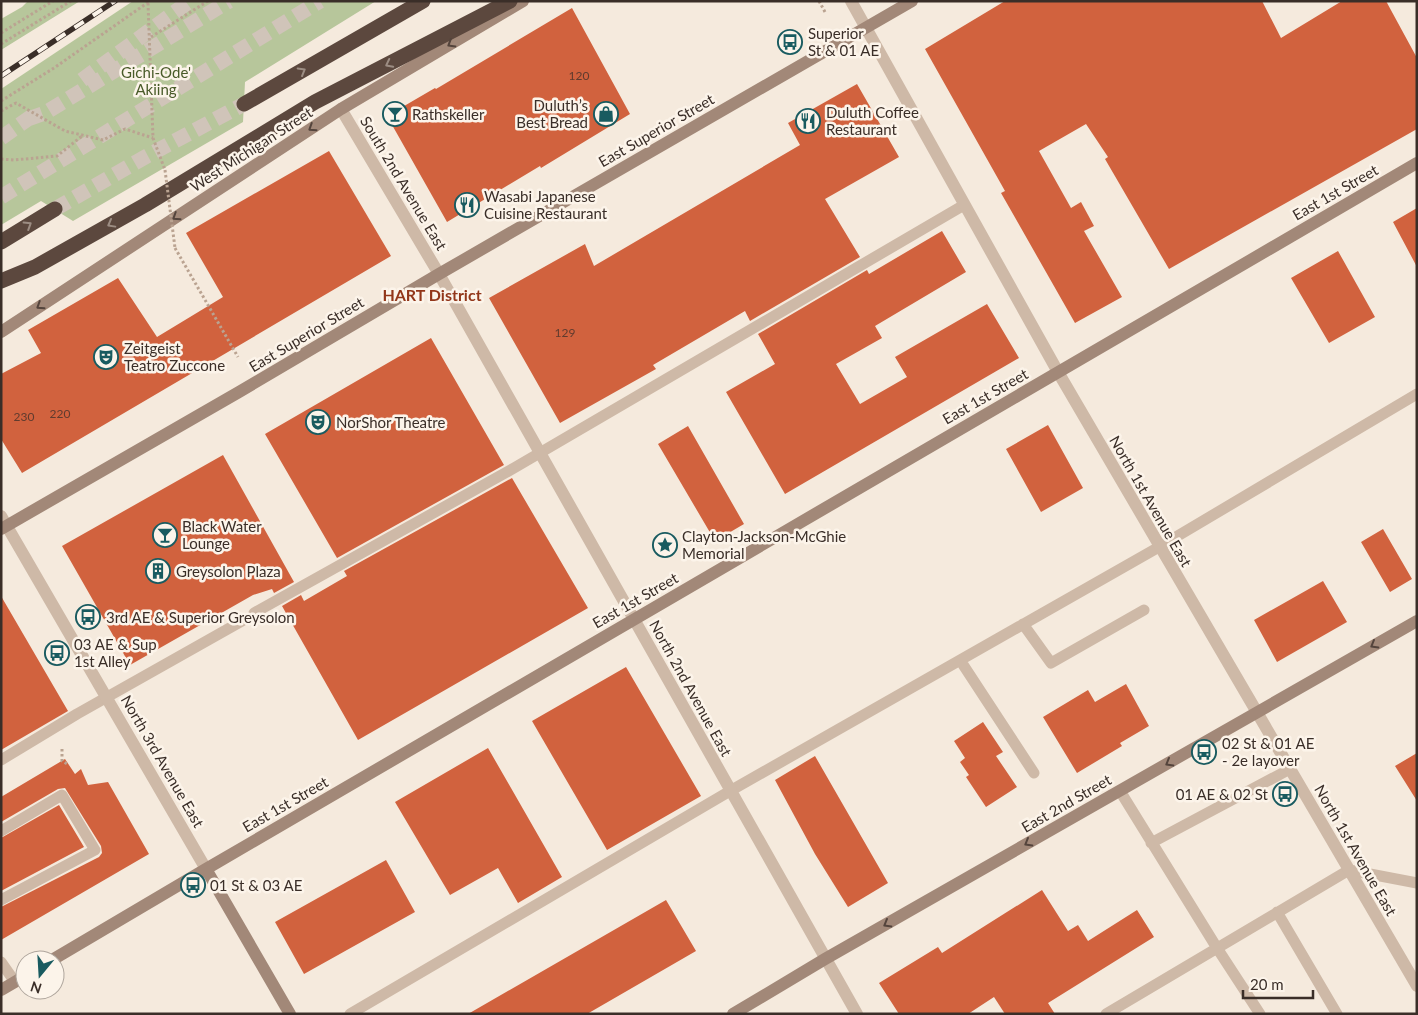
<svg xmlns="http://www.w3.org/2000/svg" width="1418" height="1015" viewBox="0 0 1418 1015" font-family="Lato,sans-serif">
	<rect width="100%" height="100%" fill="#f5eadd"/>
	<!-- green -->
	<path fill="#b7c69b" d="M 25,1 L 80,1 L 1,50 L 1,17 Z
		M 133,1 L 376,1 L 245,82 L 243,122 L 73,221 L 41,201 L 1,225 L 1,89 Z"/>
	<!-- pier -->
	<path fill="#f5eadd" d="M 1,1 L 28,1 L 22,7 L 1,19 Z"/>
	<!-- building -->
	<path fill="#d1623e" d="M 1005,1 L 1262,1 L 1281,38 L 1342,1 L 1386,1 L 1417,58 L 1417,129 L 1169,269 L 1105,159 L 1108,157 L 1086,124 L 1039,151 L 1071,208 L 1081,202 L 1094,226 L 1084,231 L 1122,297 L 1075,323 L 1001,193 L 1005,191 L 925,49 Z
		M 572,8 L 630,114 L 541,168 L 540,166 L 447,222 L 387,116 L 435,88 L 436,89 Z
		M 857,84 L 899,157 L 825,199 L 860,257 L 750,321 L 745,311 L 653,365 L 656,369 L 560,423 L 489,298 L 585,244 L 594,266 L 800,145 L 788,123 Z
		M 329,151 L 391,256 L 22,473 L 1,439 L 1,374 L 41,353 L 28,330 L 118,278 L 157,337 L 223,297 L 186,233 Z
		M 1417,208 L 1417,267 L 1393,222 Z
		M 942,231 L 966,272 L 875,326 L 882,338 L 836,364 L 860,404 L 907,377 L 895,357 L 987,304 L 1019,358 L 785,494 L 726,392 L 775,364 L 758,334 L 867,270 L 869,274 Z
		M 1338,251 L 1375,317 L 1329,343 L 1291,278 Z
		M 431,338 L 504,465 L 337,558 L 265,434 Z
		M 1048,425 L 1083,488 L 1041,512 L 1006,449 Z
		M 688,426 L 744,524 L 715,541 L 658,444 Z
		M 223,455 L 294,582 L 274,593 L 272,589 L 253,595 L 130,665 L 62,546 Z
		M 512,478 L 588,608 L 358,740 L 282,606 L 301,595 L 304,601 L 347,576 L 344,571 Z
		M 1383,529 L 1412,579 L 1390,592 L 1361,542 Z
		M 1323,581 L 1347,622 L 1277,662 L 1254,620 Z
		M 1,596 L 68,711 L 1,750 Z
		M 626,667 L 701,796 L 607,850 L 532,721 Z
		M 1126,684 L 1149,726 L 1120,743 L 1122,746 L 1077,773 L 1043,717 L 1088,690 L 1095,702 Z
		M 983,722 L 1003,752 L 996,756 L 1017,787 L 986,807 L 966,777 L 969,775 L 960,762 L 965,758 L 954,741 Z
		M 488,748 L 562,877 L 518,903 L 498,868 L 450,895 L 395,802 Z
		M 1417,753 L 1417,801 L 1395,766 Z
		M 815,756 L 888,883 L 848,907 L 815,854 L 775,780 Z
		M 65,759 L 75,774 L 81,769 L 88,785 L 108,782 L 149,854 L 1,940 L 1,907 L 99,857 L 102,853 L 101,846 L 65,788 L 58,789 L 1,822 L 1,797 Z
		M 59,805 L 84,847 L 1,891 L 1,838 Z
		M 386,860 L 415,912 L 304,974 L 275,922 Z
		M 1042,890 L 1068,931 L 1078,925 L 1088,941 L 1137,910 L 1154,937 L 1048,1003 L 1055,1014 L 1005,1014 L 994,997 L 968,1014 L 899,1014 L 879,983 L 938,947 L 942,953 Z
		M 666,900 L 696,951 L 587,1014 L 468,1014 Z"/>
	<g fill="none" stroke-linecap="round" stroke-linejoin="round">
		<!-- highway-tunnel -->
		<path stroke="#d0c4b9" stroke-width="15" stroke-dasharray="15 8" stroke-linecap="butt" d="M 82,80 L 190,1
			M 28,119 L 45,113 L 229,1
			M 1,138 L 35,114
			M 1,197 L 320,1
			M 55,209 L 147,156 L 244,104"/>
		<!-- path -->
		<path stroke="#baa391" stroke-width="3" stroke-dasharray="2.5 2.5" stroke-linecap="butt" d="M 819,1 L 825,12
			M 148,3 L 153,138 L 165,170
			M 1,33 L 53,1
			M 151,37 L 208,1
			M 1,44 L 71,1
			M 1,101 L 54,68 L 150,1
			M 1,111 L 16,103 L 65,131 L 103,140 L 125,129 L 153,138
			M 1,159 L 14,160 L 57,156 L 82,136
			M 175,248 L 238,357
			M 62,749 L 62,761 L 69,765"/>
		<!-- lane -->
		<path stroke="#ceb9a7" stroke-width="11" d="M 254,613 L 514,468 L 964,205
			M 1023,624 L 1051,663 L 1144,610
			M 960,660 L 1034,773
			M 1,760 L 77,714 L 242,621
			M 1120,791 L 1217,948 L 1260,1014
			M 1,831 L 62,795 L 95,850 L 1,900
			M 1151,843 L 1290,769
			M 1277,912 L 1337,1014
			M 1,962 L 15,982
			M 350,1014 L 730,791 L 1159,547 L 1417,394
			M 1106,1014 L 1349,870 L 1417,883"/>
		<!-- street -->
		<path stroke="#ceb9a7" stroke-width="12" d="M 851,1 L 1058,372 L 1417,986
			M 341,109 L 439,274 L 857,1014
			M 1,516 L 206,869"/>
		<!-- secondary -->
		<path stroke="#a28878" stroke-width="12" d="M 1,332 L 341,109 L 523,1
			M 1,529 L 239,392 L 439,274 L 912,1
			M 206,869 L 290,1014
			M 52,960 L 206,869 L 1417,163
			M 1,990 L 25,976
			M 733,1014 L 825,959 L 1417,621"/>
		<!-- highway -->
		<path stroke="#5c483e" stroke-width="15" d="M 244,104 L 423,1
			M 1,242 L 55,209
			M 1,281 L 35,267 L 145,205 L 315,102 L 510,1"/>
		<defs>
			<path id="rail" d="M 1,76 L 115,1"/>
		</defs>
		<!-- rail casing -->
		<use href="#rail" stroke="#3a2e28" stroke-width="5.5"/>
		<!-- rail -->
		<use href="#rail" stroke="#fcf4ea" stroke-width="4" stroke-dasharray="11" stroke-linecap="butt"/>
		<!-- path-bridge -->
		<path stroke="#baa391" stroke-width="3" stroke-dasharray="2.5 2.5" stroke-linecap="butt" d="M 165,170 L 175,248"/>
	</g>
	<!-- one-way arrows -->
	<defs><path id="oneway-chevron" d="M-2-3.5L2.5 0L-2 3.5" fill="none" stroke-width="1.6" stroke-linecap="round" stroke-linejoin="round" transform="scale(1.25)"/></defs>
	<g stroke="#54443c">
		<use href="#oneway-chevron" transform="translate(451 44) rotate(149)"/>
		<use href="#oneway-chevron" transform="translate(312 128) rotate(147)"/>
		<use href="#oneway-chevron" transform="translate(176 217) rotate(147)"/>
		<use href="#oneway-chevron" transform="translate(40 306) rotate(147)"/>
		<use href="#oneway-chevron" transform="translate(1374 645) rotate(150)"/>
		<use href="#oneway-chevron" transform="translate(1169 763) rotate(150)"/>
		<use href="#oneway-chevron" transform="translate(1028 843) rotate(150)"/>
		<use href="#oneway-chevron" transform="translate(887 924) rotate(150)"/>
	</g>
	<g stroke="#9c8d83">
		<use href="#oneway-chevron" transform="translate(389 64) rotate(153)"/>
		<use href="#oneway-chevron" transform="translate(302 71) rotate(-30)"/>
		<use href="#oneway-chevron" transform="translate(111 224) rotate(151)"/>
		<use href="#oneway-chevron" transform="translate(28 225) rotate(-32)"/>
	</g>
	<!-- icons -->
	<defs>
		<symbol id="bus-ring" viewBox="-11 -11 22 22"><circle r="9.5" fill="#fcf4ea" stroke="#195b60" stroke-width="1.5"/><path d="M-5-6H5V4H4V6H2V4H-2V6H-4V4H-5ZM-3.5-4V0h7V-4ZM-3.5 1.2v1.5H-2V1.2ZM2 1.2v1.5H3.5V1.2Z" fill="#195b60"/></symbol>
		<symbol id="bar-ring" viewBox="-11 -11 22 22"><circle r="9.5" fill="#fcf4ea" stroke="#195b60" stroke-width="1.5"/><path d="M-6-5H6L.8 .8V4.5H3.5V6h-7V4.5H-.8V.8Z" fill="#195b60"/></symbol>
		<symbol id="shop-ring" viewBox="-11 -11 22 22"><circle r="9.5" fill="#fcf4ea" stroke="#195b60" stroke-width="1.5"/><path d="M-5-2.5h2.3a2.7 3.5 0 0 1 5.4 0H5L5.5 6h-11ZM-1.5-2.5h3a1.5 2.3 0 0 0-3 0Z" fill="#195b60"/></symbol>
		<symbol id="restaurant-ring" viewBox="-11 -11 22 22"><circle r="9.5" fill="#fcf4ea" stroke="#195b60" stroke-width="1.5"/><path d="M-5-6h1v4h1v-4h1v4h1v-4h1v5L-1.5 .5V6h-2V.5L-5-1ZM5-6V6H3V1.5H1.5Q1.5-4 5-6Z" fill="#195b60"/></symbol>
		<symbol id="theatre-ring" viewBox="-11 -11 22 22"><circle r="9.5" fill="#fcf4ea" stroke="#195b60" stroke-width="1.5"/><path d="M-5-5.5Q0-4 5-5.5V0Q5 5 0 6Q-5 5-5 0ZM-3.3-2.5H-1v1.5H-3.3ZM1-2.5H3.3v1.5H1ZM-2.8 1Q0 5.5 2.8 1Z" fill="#195b60"/></symbol>
		<symbol id="sight-ring" viewBox="-11 -11 22 22"><circle r="9.5" fill="#fcf4ea" stroke="#195b60" stroke-width="1.5"/><path d="M0-6L1.8-2.2L6-1.7L2.9 1.2L3.7 5.4L0 3.3L-3.7 5.4L-2.9 1.2L-6-1.7L-1.8-2.2Z" fill="#195b60"/></symbol>
		<symbol id="building-ring" viewBox="-11 -11 22 22"><circle r="9.5" fill="#fcf4ea" stroke="#195b60" stroke-width="1.5"/><path d="M-4-6H4V6H1V3H-1V6H-4ZM-2.5-4.3h1.7v1.8h-1.7ZM.8-4.3h1.7v1.8H.8ZM-2.5-1h1.7V.8h-1.7ZM.8-1h1.7V.8H.8Z" fill="#195b60"/></symbol>
	</defs>
	<g fill-rule="evenodd">
		<use href="#bus-ring" x="776" y="28" width="28" height="28"/>
		<use href="#bar-ring" x="381" y="100" width="28" height="28"/>
		<use href="#shop-ring" x="592" y="100" width="28" height="28"/>
		<use href="#restaurant-ring" x="794" y="107" width="28" height="28"/>
		<use href="#restaurant-ring" x="453" y="191" width="28" height="28"/>
		<use href="#theatre-ring" x="92" y="343" width="28" height="28"/>
		<use href="#theatre-ring" x="304" y="408" width="28" height="28"/>
		<use href="#bar-ring" x="151" y="521" width="28" height="28"/>
		<use href="#sight-ring" x="651" y="531" width="28" height="28"/>
		<use href="#building-ring" x="144" y="557" width="28" height="28"/>
		<use href="#bus-ring" x="74" y="603" width="28" height="28"/>
		<use href="#bus-ring" x="43" y="639" width="28" height="28"/>
		<use href="#bus-ring" x="1190" y="738" width="28" height="28"/>
		<use href="#bus-ring" x="1271" y="780" width="28" height="28"/>
		<use href="#bus-ring" x="179" y="871" width="28" height="28"/>
	</g>
	<g text-anchor="middle" dominant-baseline="central" stroke-width="5" stroke-linejoin="round" paint-order="stroke">
		<!-- number labels -->
		<g font-size="12" fill="#603b2e">
			<text x="579" y="75">120</text>
			<text x="565" y="332">129</text>
			<text x="60" y="413">220</text>
			<text x="24" y="416">230</text>
		</g>
		<!-- poi labels -->
		<g font-size="15" fill="#3a2e28" stroke="#fcf4ea" text-anchor="start">
			<text x="808" y="33">Superior<tspan x="808" dy="17">St &amp; 01 AE</tspan></text>
			<text x="588" y="105" text-anchor="end">Duluth’s<tspan x="588" dy="17">Best Bread</tspan></text>
			<text x="826" y="112">Duluth Coffee<tspan x="826" dy="17">Restaurant</tspan></text>
			<text x="412" y="114">Rathskeller</text>
			<text x="484" y="196">Wasabi Japanese<tspan x="484" dy="17">Cuisine Restaurant</tspan></text>
			<text x="124" y="348">Zeitgeist<tspan x="124" dy="17">Teatro Zuccone</tspan></text>
			<text x="336" y="422">NorShor Theatre</text>
			<text x="182" y="526">Black Water<tspan x="182" dy="17">Lounge</tspan></text>
			<text x="682" y="536">Clayton-Jackson-McGhie<tspan x="682" dy="17">Memorial</tspan></text>
			<text x="176" y="571">Greysolon Plaza</text>
			<text x="106" y="617">3rd AE &amp; Superior Greysolon</text>
			<text x="74" y="644">03 AE &amp; Sup<tspan x="74" dy="17">1st Alley</tspan></text>
			<text x="1222" y="743">02 St &amp; 01 AE<tspan x="1222" dy="17">- 2e layover</tspan></text>
			<text x="1268" y="794" text-anchor="end">01 AE &amp; 02 St</text>
			<text x="210" y="885">01 St &amp; 03 AE</text>
		</g>
		<!-- park labels -->
		<g font-size="15" fill="#495b29" stroke="#fcf4ea">
			<text x="156" y="72">Gichi-Ode'<tspan x="156" dy="17">Akiing</tspan></text>
		</g>
		<!-- street labels -->
		<g font-size="15" fill="#3a2e28" stroke="#fcf4ea">
			<text transform="translate(656 130) rotate(-30)">East Superior Street</text>
			<text transform="translate(251 149) rotate(-33)">West Michigan Street</text>
			<text transform="translate(404 183) rotate(59)">South 2nd Avenue East</text>
			<text transform="translate(1335 192) rotate(-30)">East 1st Street</text>
			<text transform="translate(306 334) rotate(-31)">East Superior Street</text>
			<text transform="translate(985 396) rotate(-30)">East 1st Street</text>
			<text transform="translate(1151 501) rotate(60)">North 1st Avenue East</text>
			<text transform="translate(635 600) rotate(-30)">East 1st Street</text>
			<text transform="translate(691 688) rotate(61)">North 2nd Avenue East</text>
			<text transform="translate(163 761) rotate(60)">North 3rd Avenue East</text>
			<text transform="translate(1066 803) rotate(-30)">East 2nd Street</text>
			<text transform="translate(285 804) rotate(-30)">East 1st Street</text>
			<text transform="translate(1356 850) rotate(60)">North 1st Avenue East</text>
		</g>
		<!-- neighbourhood labels -->
		<g font-size="16" font-weight="bold" fill="#923619" stroke="#fcf4ea">
			<text x="432" y="294">HART District</text>
		</g>
	</g>
	<!-- border -->
	<rect width="1418" height="1015" fill="none" stroke="#3a2e28" stroke-width="5"/>
	<!-- north arrow -->
	<g transform="translate(40 975) rotate(198)"><circle r="24" fill="#fcf4ea" stroke="#aea59c"/>
	<path d="M0-4L9 19L0 12L-9 19Z" fill="#195b60"/>
	<text y="-8" font-size="14" font-weight="bold" text-anchor="middle" fill="#3a2e28">N</text>
	</g>
	<!-- scale -->
	<path d="M1243 990v8h70v-8" fill="none" stroke="#3a2e28" stroke-width="2.5"/>
	<text x="1250" y="990" font-size="15" fill="#3a2e28" stroke="#fcf4ea" stroke-width="4" paint-order="stroke">20 m</text>
</svg>
